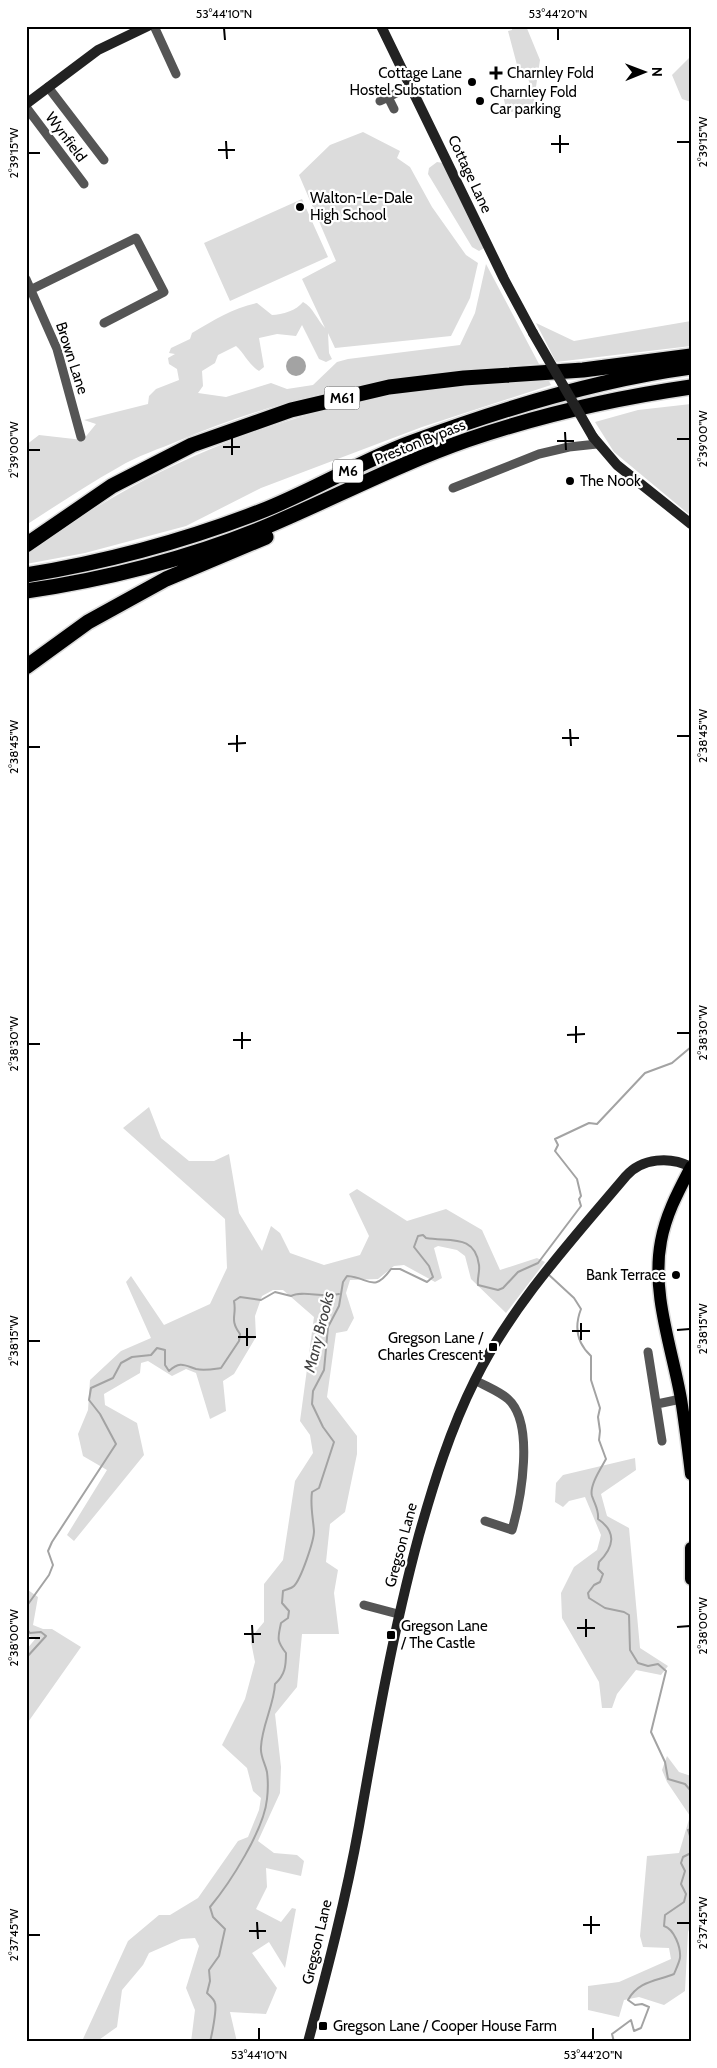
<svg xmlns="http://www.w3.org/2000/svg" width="717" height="2068" viewBox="0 0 717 2068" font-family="Cabin,sans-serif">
	<rect width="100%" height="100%" fill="#fff"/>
	<!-- green -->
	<path fill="#dcdcdc" d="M 512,26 L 526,26 L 540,60 L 533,107 L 507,113 L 503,95 L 531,89 L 528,78 L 521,80 L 508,31 L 512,30 Z
		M 691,56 L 691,102 L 682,99 L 672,75 Z
		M 363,132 L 400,151 L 397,158 L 410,167 L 432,207 L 466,255 L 478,263 L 470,298 L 451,336 L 335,348 L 328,333 L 329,353 L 332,359 L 326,362 L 319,359 L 302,325 L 296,336 L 277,334 L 259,338 L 264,367 L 259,371 C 249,365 244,353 236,346 L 218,355 L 215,363 L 202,371 L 203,386 L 198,393 L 226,397 L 271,383 L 287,389 L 313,385 L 337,362 L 348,359 L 460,345 L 475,313 L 486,264 L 539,364 C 414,372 294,391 178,441 C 159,449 137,456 119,467 C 87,485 57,505 26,525 L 26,445 L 39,435 L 83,440 L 96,424 L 84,420 L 148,404 L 149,396 L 156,389 L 179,380 L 177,369 L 169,364 L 168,358 L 175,354 L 169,353 L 171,348 L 190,339 L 192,333 C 214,320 233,308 257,303 L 272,315 C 282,315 297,310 303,302 C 313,307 317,320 325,328 L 302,279 L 336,261 L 299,175 L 330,145 Z
		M 437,162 L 443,163 L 484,248 L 479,251 L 472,247 L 428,174 L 429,168 Z
		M 302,199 L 328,257 L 230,301 L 204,243 Z
		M 691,321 L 691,346 L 556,362 L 536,323 L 574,341 Z
		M 548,379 L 551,385 L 422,427 L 261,488 L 186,526 L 85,553 L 26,564 L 26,555 C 147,464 286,409 435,388 C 472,383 511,382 548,379 Z
		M 691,404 L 691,516 L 614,452 L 595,422 L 638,410 Z
		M 149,1107 L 161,1138 L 189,1161 L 214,1161 L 229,1154 L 239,1213 L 262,1251 L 271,1226 L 280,1233 L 290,1253 L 324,1265 L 360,1255 L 369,1236 L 349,1194 L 357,1189 L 407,1221 L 446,1209 L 482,1230 L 500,1270 L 537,1258 L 545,1262 L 506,1313 L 471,1279 L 465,1256 L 457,1250 L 438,1246 L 434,1248 L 442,1278 L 435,1282 L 404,1265 L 394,1266 L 378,1279 L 350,1280 L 346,1293 L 354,1318 L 347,1331 L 336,1333 L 327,1397 L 357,1436 L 357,1454 L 345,1512 L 330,1524 L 326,1562 L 338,1570 L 334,1593 L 339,1634 L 302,1634 L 297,1687 L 275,1714 L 281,1767 L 280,1793 L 258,1841 L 274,1853 L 297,1855 L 304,1861 L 301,1876 L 266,1868 L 267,1887 L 256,1909 L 281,1922 L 292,1908 L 296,1909 L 285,1968 L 269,1942 L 252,1953 L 277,1988 L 266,2014 L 230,2012 L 237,2042 L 191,2042 L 195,2010 L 186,1988 L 199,1946 L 195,1938 L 181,1939 L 149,1953 L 143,1965 L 122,1990 L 117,2027 L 96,2042 L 84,2042 L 83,2039 L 128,1941 L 159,1915 L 170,1915 L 198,1898 L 238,1841 L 248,1837 L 259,1810 L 261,1798 L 253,1791 L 247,1768 L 222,1745 L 245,1699 L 255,1662 L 251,1642 L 254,1634 L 264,1622 L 264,1584 L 283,1560 L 295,1481 L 313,1453 L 310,1435 L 300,1421 L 314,1317 L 283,1290 L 273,1290 L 262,1296 L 255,1316 L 256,1337 L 234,1374 L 223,1381 L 226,1411 L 210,1419 L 196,1373 L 186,1369 L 172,1376 L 148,1361 L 141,1363 L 140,1373 L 104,1394 L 105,1405 L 137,1423 L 144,1455 L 74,1541 L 67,1535 L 107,1470 L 83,1456 L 78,1434 L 88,1410 L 90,1380 L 121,1351 L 151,1338 L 126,1282 L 131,1276 L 164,1325 L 210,1304 L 227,1268 L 225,1219 L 123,1128 Z
		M 635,1458 L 636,1470 L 601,1494 L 607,1516 L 629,1528 L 640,1648 L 668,1666 L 661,1675 L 636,1670 L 617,1694 L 612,1708 L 602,1708 L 599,1682 L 562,1618 L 561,1593 L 574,1567 L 597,1550 L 601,1535 L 585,1497 L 569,1501 L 563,1507 L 555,1502 L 556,1483 L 563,1475 Z
		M 28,1590 L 38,1597 L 33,1625 L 43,1629 L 52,1629 L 81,1647 L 26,1725 L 26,1650 L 37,1637 L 31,1637 L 26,1633 Z
		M 667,1756 L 679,1772 L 691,1776 L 691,1924 L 688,1932 L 685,1991 L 664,2005 L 639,1997 L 624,2000 L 619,2017 L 588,2010 L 588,1986 L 619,1982 L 671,1959 L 669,1948 L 643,1947 L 640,1936 L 647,1856 L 679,1853 L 690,1816 L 667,1782 L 662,1770 Z"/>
	<!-- water -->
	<path fill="#a3a3a3" d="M286 366a10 10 0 1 1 20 0a10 10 0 1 1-20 0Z"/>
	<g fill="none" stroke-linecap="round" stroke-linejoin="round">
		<!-- stream -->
		<path stroke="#a3a3a3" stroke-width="2" d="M 548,1274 L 574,1298 L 581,1309 C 574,1327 577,1343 591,1356 L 591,1380 L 600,1408 L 598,1417 L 600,1431 L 599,1440 L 606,1459 C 601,1468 589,1486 592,1496 C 595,1505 599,1510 598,1519 C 617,1532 614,1547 599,1562 L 598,1569 L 603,1574 L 600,1582 L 594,1585 L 588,1593 L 589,1598 L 605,1608 L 624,1612 L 629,1615 L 630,1650 L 638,1663 L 648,1666 L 658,1664 L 666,1671 L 651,1732 L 665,1762 L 668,1779 L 685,1784 L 691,1791
			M 26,1607 L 49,1575 L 53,1565 L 48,1551 L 52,1542 L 116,1444 L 100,1414 L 89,1400 L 91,1388 L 113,1378 L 121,1363 L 132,1357 L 151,1355 L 157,1348 L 165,1350 L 165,1365 L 169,1371 C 180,1361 184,1365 196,1369 C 204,1371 214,1369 221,1368 L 239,1341 L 240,1334 C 229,1319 237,1316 234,1301 L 240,1297 L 261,1300 L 275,1292 L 291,1296 C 302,1290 323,1298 339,1294
			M 26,1628 L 30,1633 L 41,1632 L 46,1636 L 26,1658
			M 691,1829 L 688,1830 L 691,1839
			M 210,2042 C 212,2034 217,2009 215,2003 C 214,1999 210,1996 207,1993 L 210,1981 L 209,1970 L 219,1956 L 225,1929 L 213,1917 L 210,1907 C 230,1883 264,1830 267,1799 C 268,1791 268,1780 267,1772 C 265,1763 260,1756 261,1747 C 262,1725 274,1705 275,1684 C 285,1675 286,1666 286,1653 C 276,1640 278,1638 281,1623 L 288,1618 L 289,1611 L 282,1603 L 283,1591 C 287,1589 291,1589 294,1586 C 301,1579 314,1541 314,1531 C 313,1518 310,1505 312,1492 L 319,1488 L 334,1442 L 323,1427 L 312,1404 L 313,1391 L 324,1370 L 328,1327 L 339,1306 L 343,1282 L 347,1276 C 369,1277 373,1294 391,1269 L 400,1269 L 427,1282 L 433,1277 L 429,1266 L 414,1247 L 418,1236 L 423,1235 L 426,1238 C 450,1242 475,1234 479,1265 C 480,1272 477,1278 478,1285 L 498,1290 L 503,1288 L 518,1272 L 538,1263 L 581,1206 L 579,1199 L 581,1196 L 577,1179 L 555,1151 L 558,1145 L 555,1139 L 589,1123 L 597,1124 L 645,1073 L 672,1063 L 691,1047
			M 614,2042 L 612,2034 L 631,2020 L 634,2031 L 641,2028 L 649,2007 L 642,2004 L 635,2005 L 628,2000 C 638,1981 657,1981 674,1974 C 676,1969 679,1963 680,1958 C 681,1947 674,1929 664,1926 L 665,1915 L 684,1902 L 686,1894 L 681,1884 L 685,1871 L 681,1863 L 683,1857 L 691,1853"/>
		<defs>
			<path id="primary" d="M 691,1167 C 678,1192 666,1214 661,1241 C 651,1293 672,1348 681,1399 C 685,1424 688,1449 691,1474
				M 691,1548 L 691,1579"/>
			<path id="highway" d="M 26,545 L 112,486 L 192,445 L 291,410 L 389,387 L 464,378 L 583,370 L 691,356
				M 26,575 C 106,562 184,541 259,512 C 311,492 359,462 410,443 C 501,409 595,380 691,367
				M 26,591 C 107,579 187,559 263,528 C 330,500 398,464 467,440 C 540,415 615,398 691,387
				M 26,667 L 88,622 L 166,579 L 266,537"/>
		</defs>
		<!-- primary casing -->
		<use href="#primary" stroke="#dbdbdb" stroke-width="15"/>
		<!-- highway casing -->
		<use href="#highway" stroke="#dbdbdb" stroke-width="18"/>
		<!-- street -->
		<path stroke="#555" stroke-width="9" d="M 154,26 L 176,74
			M 48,87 L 104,160
			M 388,97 L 394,109
			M 380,101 L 411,86
			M 26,107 L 84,184
			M 26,279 L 57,349 L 81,437
			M 26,292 L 136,238 L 164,292 L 104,323
			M 453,488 L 539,454 L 569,447 L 597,444
			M 648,1352 L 662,1441
			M 475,1380 C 485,1386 499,1391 508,1399 C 535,1423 521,1499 512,1530 L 485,1521
			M 657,1404 L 681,1399
			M 364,1605 L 398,1614"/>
		<!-- secondary -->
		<path stroke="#222" stroke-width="10" d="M 381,26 L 504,279 L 533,333
			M 26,104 L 98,50 L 148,26
			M 593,437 L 617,465 L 691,524
			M 308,2042 C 327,1971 346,1899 359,1826 C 376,1728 393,1631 419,1535 C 434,1482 450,1430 475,1380 C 512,1305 572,1240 626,1176 C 642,1158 670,1156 691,1167"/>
		<!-- primary -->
		<use href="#primary" stroke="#000" stroke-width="12"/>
		<!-- highway -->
		<use href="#highway" stroke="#000" stroke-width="15"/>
		<!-- secondary-bridge -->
		<path stroke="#222" stroke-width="10" d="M 533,333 L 593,437"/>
	</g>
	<!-- ticks -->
	<path fill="none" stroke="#000" stroke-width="2" d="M 224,28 L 225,40M 558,28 L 558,40M 560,135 L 560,153M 226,141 L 227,159M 677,142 L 690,142M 551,144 L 569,144M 218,150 L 235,150M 28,153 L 40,153M 565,432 L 566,450M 232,438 L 232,455M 677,439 L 690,439M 557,441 L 574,441M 223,447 L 240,447M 28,450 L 40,450M 570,729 L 571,746M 237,735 L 237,752M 677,736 L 690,736M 562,738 L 579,738M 228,744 L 246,743M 28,747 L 40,747M 576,1026 L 576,1043M 242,1032 L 242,1049M 677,1033 L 690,1033M 567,1035 L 585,1034M 233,1040 L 251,1040M 28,1044 L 40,1044M 581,1323 L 581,1340M 247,1328 L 247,1346M 677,1330 L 690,1329M 572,1331 L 590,1331M 238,1337 L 256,1337M 28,1341 L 40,1341M 586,1619 L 586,1637M 252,1625 L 253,1643M 677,1627 L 690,1626M 577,1628 L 595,1628M 244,1634 L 261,1634M 28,1638 L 40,1638M 591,1916 L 591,1934M 257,1922 L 258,1939M 677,1923 L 690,1923M 583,1925 L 600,1925M 249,1931 L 266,1931M 28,1935 L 40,1935M 259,2028 L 259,2040M 593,2028 L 593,2040"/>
	<!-- markers -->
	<g fill="#000" stroke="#fff" stroke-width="2">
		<path d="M493.5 65.5h5v5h5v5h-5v5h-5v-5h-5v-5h5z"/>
		<circle cx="472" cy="82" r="5"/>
		<circle cx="480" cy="101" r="5"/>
		<circle cx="300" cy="207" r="5"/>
		<circle cx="570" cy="481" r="5"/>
		<circle cx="676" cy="1275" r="5"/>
		<rect x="488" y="1342" width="10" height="10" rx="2.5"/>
		<rect x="386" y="1630" width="10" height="10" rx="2.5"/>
		<rect x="318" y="2021" width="10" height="10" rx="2.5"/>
	</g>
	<g text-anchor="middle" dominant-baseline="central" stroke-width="4.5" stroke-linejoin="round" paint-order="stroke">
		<!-- shield labels -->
		<g fill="#fff" stroke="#4c4c4c" stroke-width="1">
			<rect x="324.5" y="386.5" width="35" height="23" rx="4"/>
			<rect x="333" y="459.5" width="30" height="23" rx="4"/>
		</g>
		<g font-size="14" font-weight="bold" fill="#000">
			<text x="342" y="398">M61</text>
			<text x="348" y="471">M6</text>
		</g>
		<!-- poi labels -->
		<g font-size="15" fill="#000" stroke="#fff" text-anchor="start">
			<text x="462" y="73" text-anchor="end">Cottage Lane<tspan x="462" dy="17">Hostel Substation</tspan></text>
			<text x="507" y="73">Charnley Fold</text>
			<text x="490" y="92">Charnley Fold<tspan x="490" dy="17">Car parking</tspan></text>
			<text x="310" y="198">Walton-Le-Dale<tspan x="310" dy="17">High School</tspan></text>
			<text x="580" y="481">The Nook</text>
			<text x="666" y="1275" text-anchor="end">Bank Terrace</text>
			<text x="483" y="1338" text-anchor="end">Gregson Lane /<tspan x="483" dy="17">Charles Crescent</tspan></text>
			<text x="401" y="1626">Gregson Lane<tspan x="401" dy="17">/ The Castle</tspan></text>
			<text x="333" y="2026">Gregson Lane / Cooper House Farm</text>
		</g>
		<!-- street labels -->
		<g font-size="15" fill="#000" stroke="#fff">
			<text transform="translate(66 137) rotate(53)">Wynfield</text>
			<text transform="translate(470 174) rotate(65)">Cottage Lane</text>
			<text transform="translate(72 358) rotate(72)">Brown Lane</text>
			<text transform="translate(420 442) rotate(-22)">Preston Bypass</text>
			<text transform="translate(401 1545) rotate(-75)">Gregson Lane</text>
			<text transform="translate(317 1942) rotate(-77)">Gregson Lane</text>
		</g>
		<!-- water labels -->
		<g font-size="16" font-style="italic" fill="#444" stroke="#fff">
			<text transform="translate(319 1332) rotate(-76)">Many Brooks</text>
		</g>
	</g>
	<!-- border -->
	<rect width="717" height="2068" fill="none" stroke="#ffffff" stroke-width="55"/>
	<!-- north arrow -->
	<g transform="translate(644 72) rotate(89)" stroke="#ffffff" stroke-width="4" paint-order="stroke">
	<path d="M0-4L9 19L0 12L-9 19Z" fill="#000000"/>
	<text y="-8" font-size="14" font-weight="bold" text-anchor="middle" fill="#000000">N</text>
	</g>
	<rect x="28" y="28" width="662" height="2012" fill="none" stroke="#000" stroke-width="2"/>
	<g font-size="12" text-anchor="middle" fill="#000">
		<text x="224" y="18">53°44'10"N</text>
		<text x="558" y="18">53°44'20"N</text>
		<text transform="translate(703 142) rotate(-90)" y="4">2°39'15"W</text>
		<text transform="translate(14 153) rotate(-90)" y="4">2°39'15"W</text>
		<text transform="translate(703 439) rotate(-90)" y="4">2°39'00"W</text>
		<text transform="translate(14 450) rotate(-90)" y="4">2°39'00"W</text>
		<text transform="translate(703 736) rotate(-90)" y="4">2°38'45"W</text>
		<text transform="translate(14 747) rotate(-90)" y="4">2°38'45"W</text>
		<text transform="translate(703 1033) rotate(-90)" y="4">2°38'30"W</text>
		<text transform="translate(14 1044) rotate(-90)" y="4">2°38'30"W</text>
		<text transform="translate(703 1329) rotate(-90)" y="4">2°38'15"W</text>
		<text transform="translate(14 1341) rotate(-90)" y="4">2°38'15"W</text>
		<text transform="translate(703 1626) rotate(-90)" y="4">2°38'00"W</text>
		<text transform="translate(14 1638) rotate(-90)" y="4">2°38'00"W</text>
		<text transform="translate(703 1923) rotate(-90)" y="4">2°37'45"W</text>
		<text transform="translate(14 1935) rotate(-90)" y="4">2°37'45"W</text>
		<text x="259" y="2059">53°44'10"N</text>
		<text x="593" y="2059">53°44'20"N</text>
	</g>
</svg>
